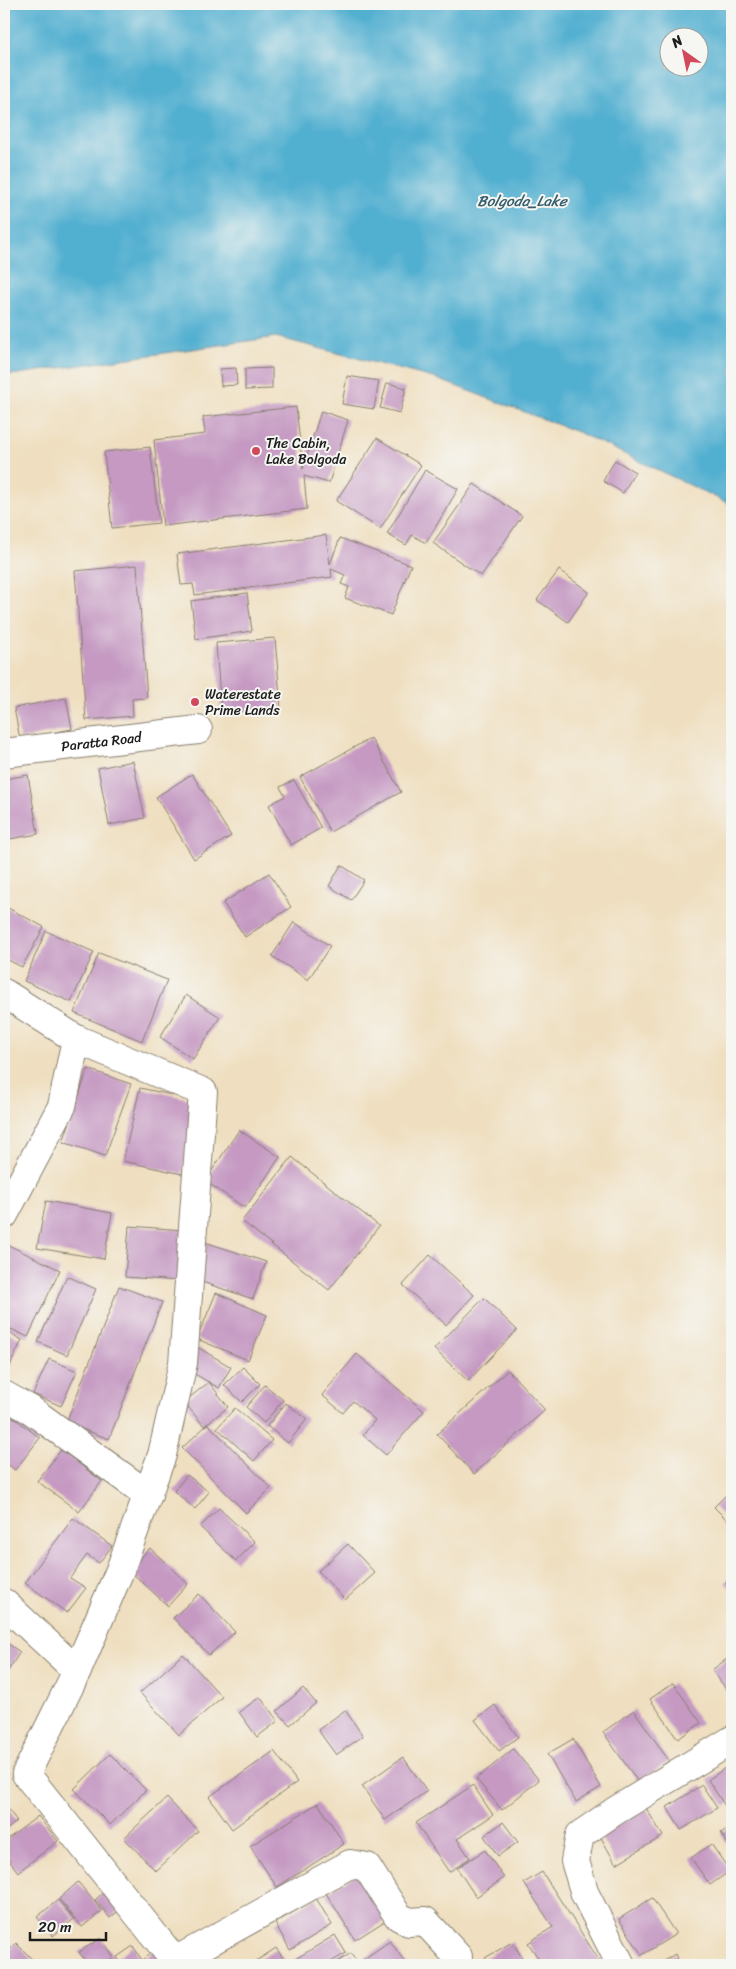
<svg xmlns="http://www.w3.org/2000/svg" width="736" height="1969" viewBox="0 0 736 1969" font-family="Sriracha,sans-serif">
	<rect width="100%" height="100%" fill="#f6f6f2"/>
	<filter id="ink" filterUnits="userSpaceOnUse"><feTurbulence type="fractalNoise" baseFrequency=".02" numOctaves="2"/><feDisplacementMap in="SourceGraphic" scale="10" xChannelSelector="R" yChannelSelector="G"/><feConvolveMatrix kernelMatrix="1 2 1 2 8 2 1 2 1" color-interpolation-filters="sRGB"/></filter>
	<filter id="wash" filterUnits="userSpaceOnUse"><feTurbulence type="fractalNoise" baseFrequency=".0096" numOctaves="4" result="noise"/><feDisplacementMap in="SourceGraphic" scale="20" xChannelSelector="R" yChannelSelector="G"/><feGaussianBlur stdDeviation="1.12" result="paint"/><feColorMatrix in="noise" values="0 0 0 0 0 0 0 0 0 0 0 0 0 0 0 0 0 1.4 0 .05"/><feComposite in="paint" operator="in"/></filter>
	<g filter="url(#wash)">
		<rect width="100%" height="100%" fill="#efdfc0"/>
		<!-- water -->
		<path fill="#51afd0" stroke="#366676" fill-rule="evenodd" d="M 4,4 L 732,4 L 732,505 L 580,433 L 437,379 L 276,337 L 4,376 ZM 668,38 L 698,38 L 698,68 L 668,68 Z"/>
		<g id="blocks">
			<!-- building -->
			<path fill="#c599c2" d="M 236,368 L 237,385 L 221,386 L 220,369 Z
				M 272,368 L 272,389 L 245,390 L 245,369 Z
				M 347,376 L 379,381 L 374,409 L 342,404 Z
				M 387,383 L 406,388 L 400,413 L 380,408 Z
				M 296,407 L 303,469 L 321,411 L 348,420 L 329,483 L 304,476 L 307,509 L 163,526 L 154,440 L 205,434 L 203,417 Z
				M 377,438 L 421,465 L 380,529 L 336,501 Z
				M 150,447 L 159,523 L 112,528 L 104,452 Z
				M 615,460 L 635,472 L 623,493 L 603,481 Z
				M 425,470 L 458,489 L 426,543 L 412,535 L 406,545 L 387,534 Z
				M 474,484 L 522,516 L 481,576 L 433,543 Z
				M 326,535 L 330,564 L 340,538 L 411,565 L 391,615 L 345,598 L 349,587 L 341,584 L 345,575 L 331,569 L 332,577 L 195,595 L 193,584 L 181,585 L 177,554 Z
				M 137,565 L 147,698 L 132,699 L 133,716 L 86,720 L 75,571 Z
				M 559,570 L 589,592 L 568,622 L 537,600 Z
				M 247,593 L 252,631 L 196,639 L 191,601 Z
				M 275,638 L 281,708 L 221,713 L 216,643 Z
				M 66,698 L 72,729 L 20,739 L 14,708 Z
				M 371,738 L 401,792 L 330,832 L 300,777 Z
				M 133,761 L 145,818 L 109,825 L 98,768 Z
				M 192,774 L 231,836 L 194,859 L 156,797 Z
				M 28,775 L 38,834 L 4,840 L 4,779 Z
				M 294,780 L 321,828 L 291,845 L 269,805 L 285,796 L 280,787 Z
				M 341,865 L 364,880 L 351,900 L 329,886 Z
				M 269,873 L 291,907 L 245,937 L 223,903 Z
				M 6,907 L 44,927 L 22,967 L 4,958 L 4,912 Z
				M 294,922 L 330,946 L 308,980 L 272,956 Z
				M 46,931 L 94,952 L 71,1002 L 24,981 Z
				M 99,953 L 167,980 L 142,1041 L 74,1013 Z
				M 186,995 L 220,1017 L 193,1059 L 160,1037 Z
				M 88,1069 L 131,1084 L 105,1156 L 63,1142 Z
				M 140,1088 L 199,1101 L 182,1174 L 123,1161 Z
				M 239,1130 L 280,1157 L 245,1208 L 205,1181 Z
				M 292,1157 L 379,1226 L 329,1290 L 242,1221 Z
				M 46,1201 L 112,1213 L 104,1259 L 37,1248 Z
				M 129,1226 L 183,1230 L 179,1281 L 125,1277 Z
				M 205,1242 L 266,1262 L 253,1299 L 193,1279 Z
				M 4,1243 L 60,1270 L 28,1337 L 4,1326 Z
				M 430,1255 L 474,1295 L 446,1325 L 403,1285 Z
				M 67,1276 L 96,1289 L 67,1355 L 38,1342 Z
				M 119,1286 L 162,1302 L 109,1439 L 66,1423 Z
				M 216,1293 L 267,1315 L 248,1360 L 197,1339 Z
				M 484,1298 L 517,1330 L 468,1381 L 434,1349 Z
				M 4,1330 L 22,1340 L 4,1378 Z
				M 199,1348 L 231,1367 L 219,1388 L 186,1369 Z
				M 357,1354 L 424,1411 L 386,1455 L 363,1435 L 375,1420 L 353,1401 L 343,1413 L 322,1395 Z
				M 49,1359 L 77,1371 L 61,1406 L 33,1394 Z
				M 243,1367 L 260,1384 L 242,1402 L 224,1385 Z
				M 508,1370 L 545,1410 L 474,1474 L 437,1434 Z
				M 209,1382 L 228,1407 L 204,1426 L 184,1402 Z
				M 265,1385 L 283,1400 L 264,1423 L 246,1407 Z
				M 286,1403 L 307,1419 L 288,1443 L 267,1426 Z
				M 235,1408 L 272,1440 L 254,1461 L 217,1428 Z
				M 4,1410 L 40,1438 L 15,1470 L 4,1461 Z
				M 208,1424 L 271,1488 L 246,1513 L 182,1448 Z
				M 61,1450 L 102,1481 L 79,1512 L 37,1481 Z
				M 187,1475 L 209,1492 L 195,1509 L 174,1491 Z
				M 732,1489 L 732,1525 L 714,1507 Z
				M 219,1508 L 255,1542 L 236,1561 L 200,1527 Z
				M 73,1518 L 112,1546 L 99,1563 L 87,1555 L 70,1578 L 86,1588 L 67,1613 L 25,1583 Z
				M 348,1544 L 375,1573 L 345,1600 L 318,1571 Z
				M 150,1548 L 188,1584 L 168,1606 L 129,1570 Z
				M 732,1575 L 732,1589 L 725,1583 Z
				M 199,1594 L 235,1632 L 209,1655 L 173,1618 Z
				M 4,1641 L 20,1652 L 4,1677 Z
				M 183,1654 L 222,1697 L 179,1735 L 140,1693 Z
				M 732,1655 L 732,1697 L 712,1670 Z
				M 673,1683 L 701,1723 L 678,1739 L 650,1699 Z
				M 303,1688 L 316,1703 L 290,1725 L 277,1711 Z
				M 260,1697 L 278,1721 L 257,1737 L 239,1712 Z
				M 495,1705 L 518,1737 L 499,1751 L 475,1720 Z
				M 345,1710 L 363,1736 L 336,1755 L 318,1730 Z
				M 634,1710 L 669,1761 L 638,1782 L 603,1732 Z
				M 573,1739 L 601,1787 L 576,1802 L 547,1754 Z
				M 513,1749 L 539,1780 L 502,1810 L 476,1779 Z
				M 274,1751 L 297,1782 L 232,1829 L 209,1797 Z
				M 110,1754 L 146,1790 L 110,1825 L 74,1789 Z
				M 403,1757 L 427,1791 L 385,1820 L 362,1786 Z
				M 732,1763 L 732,1801 L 725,1806 L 708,1780 Z
				M 473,1785 L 493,1815 L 457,1839 L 470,1858 L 449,1872 L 416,1823 Z
				M 702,1785 L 717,1808 L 681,1830 L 667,1807 Z
				M 167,1798 L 198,1831 L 156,1871 L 124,1838 Z
				M 318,1803 L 344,1844 L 277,1887 L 250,1846 Z
				M 4,1804 L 17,1821 L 4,1832 Z
				M 646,1808 L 663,1836 L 616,1864 L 600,1836 Z
				M 38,1816 L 58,1841 L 18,1872 L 4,1854 L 4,1842 Z
				M 503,1822 L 518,1842 L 498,1856 L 484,1836 Z
				M 732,1825 L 732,1851 L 721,1833 Z
				M 711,1844 L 730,1871 L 710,1885 L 691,1858 Z
				M 485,1850 L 504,1878 L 476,1897 L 457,1868 Z
				M 362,1871 L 391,1917 L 355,1940 L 326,1893 Z
				M 542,1872 L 570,1915 L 602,1965 L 543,1965 L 528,1943 L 553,1927 L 524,1883 Z
				M 78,1882 L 102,1911 L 82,1927 L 59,1899 Z
				M 105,1891 L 121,1909 L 110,1918 L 95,1900 Z
				M 316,1898 L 332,1925 L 290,1950 L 275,1923 Z
				M 652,1898 L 676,1934 L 642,1955 L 619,1919 Z
				M 58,1900 L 74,1919 L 53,1936 L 37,1917 Z
				M 335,1935 L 346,1953 L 326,1965 L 294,1965 L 292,1961 Z
				M 101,1938 L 114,1957 L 101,1965 L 88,1965 L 79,1952 Z
				M 390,1941 L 407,1965 L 333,1965 L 351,1953 L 358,1963 Z
				M 512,1942 L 527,1965 L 489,1965 L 485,1958 Z
				M 16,1943 L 38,1965 L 4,1965 L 4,1956 Z
				M 133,1946 L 142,1960 L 155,1950 L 165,1965 L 115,1965 L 120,1962 L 117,1957 Z
				M 276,1948 L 288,1965 L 250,1965 Z
				M 675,1954 L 681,1965 L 657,1965 Z"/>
		</g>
	</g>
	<g filter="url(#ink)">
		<use href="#blocks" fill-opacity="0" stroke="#867e6e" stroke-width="1"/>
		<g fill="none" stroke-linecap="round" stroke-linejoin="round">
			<defs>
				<g id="minor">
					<path id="s1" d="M 4,753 L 198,730"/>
					<path d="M 4,993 L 76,1039 L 203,1092 L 183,1363 L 162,1455 L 120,1570 L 77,1671"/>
					<path d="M 4,1215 L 62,1106 L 76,1039"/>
					<path d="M 4,1395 L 31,1410 L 148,1495"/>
					<path d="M 4,1603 L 77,1671 L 26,1774 L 178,1965"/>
					<path d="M 175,1961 L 350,1864 L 367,1867 L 398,1916 L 409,1922 L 425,1921 L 458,1957"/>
					<path d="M 621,1965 L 585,1894 L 575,1861 L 580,1835 L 615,1811 L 732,1740"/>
				</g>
			</defs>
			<!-- minor casing -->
			<use href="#minor" stroke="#867e6e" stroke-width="30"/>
			<!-- minor -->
			<use href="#minor" stroke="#fff" stroke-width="28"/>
		</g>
	</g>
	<!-- markers -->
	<g fill="#d1495b" stroke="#f6f6f2" stroke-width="2">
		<circle cx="256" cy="451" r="5"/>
		<circle cx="195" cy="702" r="5"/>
	</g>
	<g text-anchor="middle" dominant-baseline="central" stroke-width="4" stroke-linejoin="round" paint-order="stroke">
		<!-- poi labels -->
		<g font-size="14" fill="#1c1c1c" stroke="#f6f6f2" text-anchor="start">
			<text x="266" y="443">The Cabin,<tspan x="266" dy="16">Lake Bolgoda</tspan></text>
			<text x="205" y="694">Waterestate<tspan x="205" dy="16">Prime Lands</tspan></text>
		</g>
		<!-- street labels -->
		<g font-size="14" fill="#1c1c1c" stroke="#f6f6f2">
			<text stroke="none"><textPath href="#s1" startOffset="98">Paratta Road</textPath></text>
		</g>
		<!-- water labels -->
		<g font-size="15" font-style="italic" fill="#345e6d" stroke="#f6f6f2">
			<text x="522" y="201">Bolgoda_Lake</text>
		</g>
	</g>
	<!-- margin -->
	<rect width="736" height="1969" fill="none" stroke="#f6f6f2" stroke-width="20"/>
	<!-- north arrow -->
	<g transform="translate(684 52) rotate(327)"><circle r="24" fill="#f6f6f2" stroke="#9f9f9c"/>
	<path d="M0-4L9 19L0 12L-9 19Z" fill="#d1495b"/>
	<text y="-8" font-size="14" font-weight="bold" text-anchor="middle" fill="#1c1c1c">N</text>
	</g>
	<!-- scale -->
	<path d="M30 1932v8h76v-8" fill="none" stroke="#1c1c1c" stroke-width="2.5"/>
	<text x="38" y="1932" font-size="15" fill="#1c1c1c" stroke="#f6f6f2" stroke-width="4" paint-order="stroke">20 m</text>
</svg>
